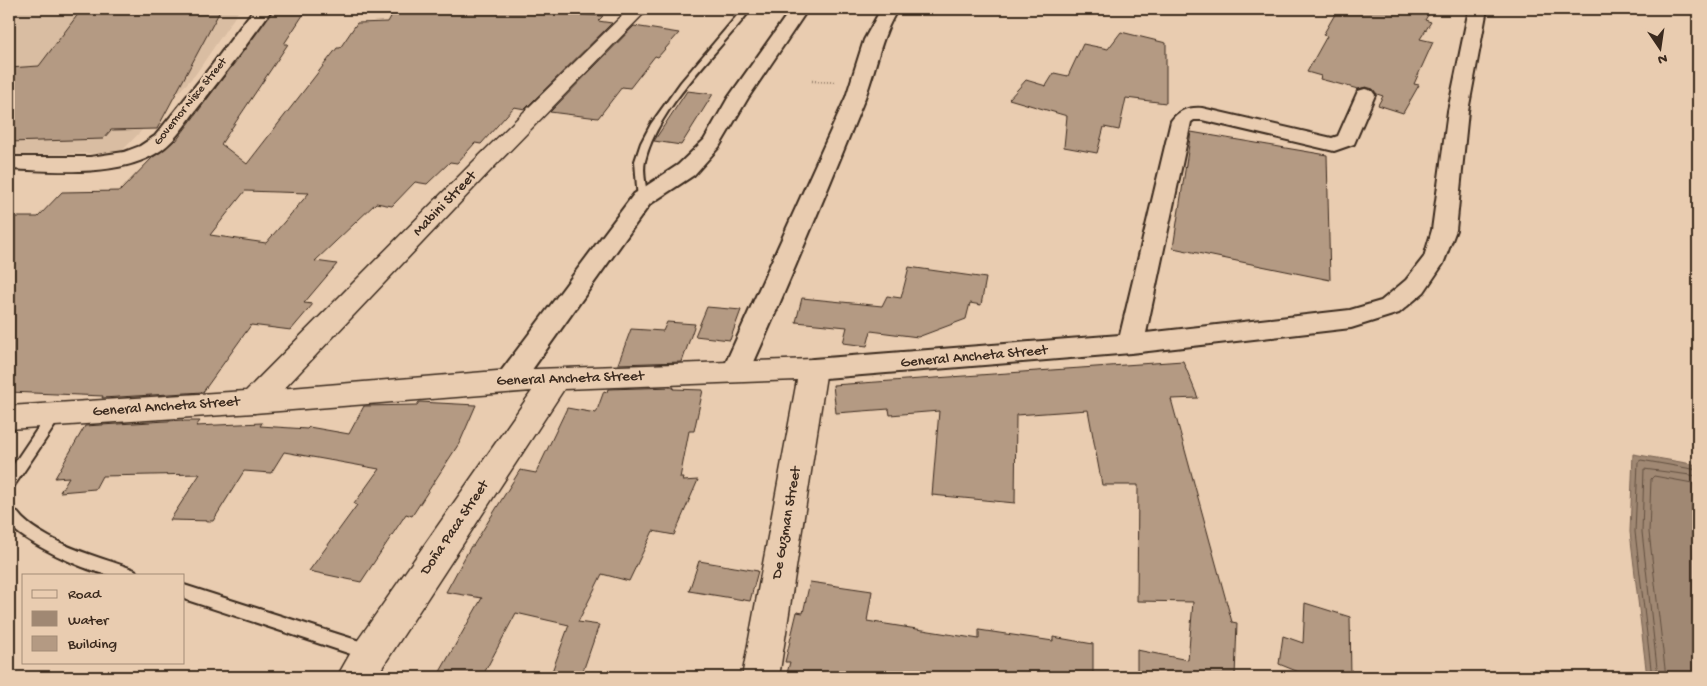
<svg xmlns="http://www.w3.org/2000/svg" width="1707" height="686" viewBox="0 0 1707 686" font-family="'Gochi Hand',sans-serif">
	<rect width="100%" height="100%" fill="#e9ccb0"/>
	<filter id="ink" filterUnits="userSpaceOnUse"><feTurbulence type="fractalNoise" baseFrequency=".02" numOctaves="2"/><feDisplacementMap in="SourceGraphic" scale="10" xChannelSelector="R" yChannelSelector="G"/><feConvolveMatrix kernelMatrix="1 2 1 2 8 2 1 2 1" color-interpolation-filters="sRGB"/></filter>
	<g filter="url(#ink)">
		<!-- built -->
		<path fill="#d9bda2" d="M 9,9 L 240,9 L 195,75 L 120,153 L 9,155 Z"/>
		<!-- water -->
		<path fill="#a08873" stroke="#786251" d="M 1633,454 L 1698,465 L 1698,677 L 1647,677 L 1630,532 Z"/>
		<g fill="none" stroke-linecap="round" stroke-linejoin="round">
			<!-- shore -->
			<path stroke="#635040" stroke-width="1" d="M 1652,677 L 1635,532 L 1638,462 L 1641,460 L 1698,470
				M 1658,677 L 1642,532 L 1644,469 L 1698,476
				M 1666,677 L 1649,532 L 1651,479 L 1654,476 L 1698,484"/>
		</g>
		<!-- building -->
		<path fill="#b49a83" stroke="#3b2a1e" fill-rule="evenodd" d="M 82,9 L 221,9 L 157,129 L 111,130 L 103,139 L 9,142 L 9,68 L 39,66 Z
			M 274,9 L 307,9 L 284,44 L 288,44 L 221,144 L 247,164 L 337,48 L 340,48 L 357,23 L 388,22 L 393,13 L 396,13 L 398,9 L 579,9 L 576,14 L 603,16 L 598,21 L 612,23 L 525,109 L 514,107 L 481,144 L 475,143 L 457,163 L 450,162 L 427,184 L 415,182 L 392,206 L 376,203 L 315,261 L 337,264 L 304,303 L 313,304 L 291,330 L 251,325 L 203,392 L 102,398 L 103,396 L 9,392 L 9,217 L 38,217 L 62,192 L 120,191 L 153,157 L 175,140 L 176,141 ZM 245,191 L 309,193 L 266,243 L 210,235 Z
			M 1338,9 L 1432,9 L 1425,20 L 1431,22 L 1420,39 L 1433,42 L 1414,84 L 1419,85 L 1403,113 L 1378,105 L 1383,96 L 1377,94 L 1373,89 L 1366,87 L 1358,89 L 1320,79 L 1321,76 L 1307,72 L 1327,36 L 1323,35 Z
			M 634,26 L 679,33 L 658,57 L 655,56 L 630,88 L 622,87 L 598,118 L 550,112 Z
			M 1121,32 L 1166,43 L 1166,103 L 1126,98 L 1119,130 L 1104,127 L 1097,153 L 1064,147 L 1067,116 L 1009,99 L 1026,80 L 1046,86 L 1054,73 L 1068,76 L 1083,44 L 1108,49 Z
			M 687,91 L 713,94 L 681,145 L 654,141 Z
			M 1191,132 L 1327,155 L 1330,280 L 1173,248 Z
			M 909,267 L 986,278 L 981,305 L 970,303 L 966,319 L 918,337 L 871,331 L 867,346 L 843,343 L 847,327 L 796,322 L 802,298 L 882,306 L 887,296 L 901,298 Z
			M 707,307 L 741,310 L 730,340 L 695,336 Z
			M 667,322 L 695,324 L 682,362 L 618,364 L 631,329 L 663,331 Z
			M 1183,361 L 1198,398 L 1171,399 L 1232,622 L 1237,623 L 1235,677 L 1137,677 L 1137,650 L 1188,660 L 1193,602 L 1137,601 L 1138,485 L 1102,485 L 1088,410 L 1016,415 L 1015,503 L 932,495 L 939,411 L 890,415 L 889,409 L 836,413 L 833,385 Z
			M 674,387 L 673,389 L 703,390 L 694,431 L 689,431 L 680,478 L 684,478 L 683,481 L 698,480 L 674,535 L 653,531 L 629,581 L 602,574 L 578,622 L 599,625 L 581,677 L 550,677 L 569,625 L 516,613 L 482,677 L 437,677 L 482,598 L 446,592 L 471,546 L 473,546 L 520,470 L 536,473 L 567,408 L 596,413 L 604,391 L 607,392 L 608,389 Z
			M 419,402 L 476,405 L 460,442 L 412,516 L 406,514 L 361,582 L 309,571 L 357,505 L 354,504 L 379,469 L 284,452 L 271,473 L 244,471 L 213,521 L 170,520 L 200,474 L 102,476 L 95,489 L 60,492 L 69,477 L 55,478 L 85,426 L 183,420 L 182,421 L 200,421 L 196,426 L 262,423 L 260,426 L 307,429 L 309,427 L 349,434 L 364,406 L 417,405 Z
			M 699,561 L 758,571 L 750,601 L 689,591 Z
			M 810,582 L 872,591 L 867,621 L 979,639 L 979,630 L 1053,641 L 1053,637 L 1093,644 L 1093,677 L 786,677 L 790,662 L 785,662 L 797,612 L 803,613 Z
			M 1305,603 L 1350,617 L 1351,677 L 1311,677 L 1279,664 L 1283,636 L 1303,643 Z"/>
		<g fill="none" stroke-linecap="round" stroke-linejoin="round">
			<defs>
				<path id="service" d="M 741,11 L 748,13 C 715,56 658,107 645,161 C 642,173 647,187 647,199 L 642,202 L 638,201 L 635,161 L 641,143 L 651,124 L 681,82 Z
					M 55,409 L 60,410 L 62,414 L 60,418 L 14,486 L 9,488 L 9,471 L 50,410 Z
					M 9,507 C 16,509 18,514 23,519 C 30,526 40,532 49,537 C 76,552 106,559 135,570 L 138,575 C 129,575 119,576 110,575 C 87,572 23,542 9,524 Z
					M 184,585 L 369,644 L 375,646 L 377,652 L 375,658 L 369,660 L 184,599 Z"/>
				<path id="minor" d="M 254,9 L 272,9 C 248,44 222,77 196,110 C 184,126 173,144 155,154 C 115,177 53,171 9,169 L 9,157 L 90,157 L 124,152 L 140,146 L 155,136 L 212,65 Z
					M 791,9 L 808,9 L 748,98 L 719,147 L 694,175 L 650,204 L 519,388 L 509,391 L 499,388 L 495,381 L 499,374 L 634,194 L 678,165 L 704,140 L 728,98 Z
					M 881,9 L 898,9 C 879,38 876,73 862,105 C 826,194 789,283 750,371 L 746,378 L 736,381 L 726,378 L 722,371 L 846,97 L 864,40 Z
					M 1469,9 L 1487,9 L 1468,111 L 1456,230 L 1443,264 L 1424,292 L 1399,313 L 1351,328 L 1131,353 L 813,379 L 803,376 L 800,369 L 803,362 L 813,359 L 1120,335 L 1171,121 C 1179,110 1189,107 1202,108 L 1332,138 L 1338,136 L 1358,91 L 1365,89 L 1372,91 L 1375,95 L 1354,144 L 1334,151 L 1202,120 L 1194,120 L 1191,122 L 1146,333 L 1350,310 L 1381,301 L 1406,280 L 1424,257 L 1432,230 L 1448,111 Z"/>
				<path id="tertiary" d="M 813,359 L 823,362 L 827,369 L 779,677 L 742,677 L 797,380 L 564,389 L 376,677 L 337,677 L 358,640 L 532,391 L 254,413 L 244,410 L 239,402 L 244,394 L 254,391 L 509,370 Z"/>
				<path id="secondary" d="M 629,9 L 648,9 L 490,171 L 264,410 L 254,413 L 9,429 L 9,406 L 246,391 L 474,161 Z"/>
			</defs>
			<!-- service casing -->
			<use href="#service" stroke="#3b2a1e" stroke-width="4"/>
			<!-- minor casing -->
			<use href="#minor" stroke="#3b2a1e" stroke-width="4"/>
			<!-- tertiary casing -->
			<use href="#tertiary" stroke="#3b2a1e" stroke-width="3"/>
			<!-- secondary casing -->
			<use href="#secondary" stroke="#3b2a1e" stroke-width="3"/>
			<!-- path -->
			<path stroke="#3b2a1e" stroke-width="2.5" stroke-dasharray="0.5 2.5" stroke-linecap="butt" d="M 812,81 L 836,82"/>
			<!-- service -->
			<use href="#service" fill="#e9ccb0" fill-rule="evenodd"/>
			<!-- minor -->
			<use href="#minor" fill="#e9ccb0" fill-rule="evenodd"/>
			<!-- tertiary -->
			<use href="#tertiary" fill="#e9ccb0" fill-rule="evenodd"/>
			<!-- secondary -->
			<use href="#secondary" fill="#e9ccb0" fill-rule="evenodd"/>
		</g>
	</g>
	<g text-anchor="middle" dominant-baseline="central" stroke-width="5" stroke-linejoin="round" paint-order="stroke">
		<!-- far-street labels -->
		<g font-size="12" fill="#3b2a1e" stroke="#e9ccb0">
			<text transform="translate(191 102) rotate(-51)">Governor Nisce Street</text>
		</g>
		<!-- street labels -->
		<g font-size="15" fill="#3b2a1e" stroke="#e9ccb0">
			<text transform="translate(445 204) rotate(-46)">Mabini Street</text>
			<text transform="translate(974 357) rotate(-5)">General Ancheta Street</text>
			<text transform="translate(570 379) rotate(-2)">General Ancheta Street</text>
			<text transform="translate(166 407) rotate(-4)">General Ancheta Street</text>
			<text transform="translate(787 523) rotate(-80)">De Guzman Street</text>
			<text transform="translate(455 528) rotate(-56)">Doña Paca Street</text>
		</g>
	</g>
	<!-- margin -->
	<rect width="1707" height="686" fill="none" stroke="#e9ccb0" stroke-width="30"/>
	<rect x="15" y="15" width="1677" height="656" fill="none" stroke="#3b2a1e" stroke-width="2" filter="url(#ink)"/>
	<!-- legend -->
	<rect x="22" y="574" width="162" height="90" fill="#e9ccb0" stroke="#a38b76"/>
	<rect x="32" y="590" width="25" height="8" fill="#e9ccb0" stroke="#a38b76"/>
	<text x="68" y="598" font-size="15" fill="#3b2a1e">Road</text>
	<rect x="32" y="611" width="25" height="15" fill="#a08873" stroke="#a38b76"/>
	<text x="68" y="624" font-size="15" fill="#3b2a1e">Water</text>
	<rect x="32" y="636" width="25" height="15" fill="#b49a83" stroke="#a38b76"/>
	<text x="68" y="648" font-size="15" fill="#3b2a1e">Building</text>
	<!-- north arrow -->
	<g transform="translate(1660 48) rotate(167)" stroke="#e9ccb0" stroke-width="4" paint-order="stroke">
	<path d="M0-4L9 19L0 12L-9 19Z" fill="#3b2a1e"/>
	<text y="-8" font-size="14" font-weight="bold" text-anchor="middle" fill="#3b2a1e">N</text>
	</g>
</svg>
